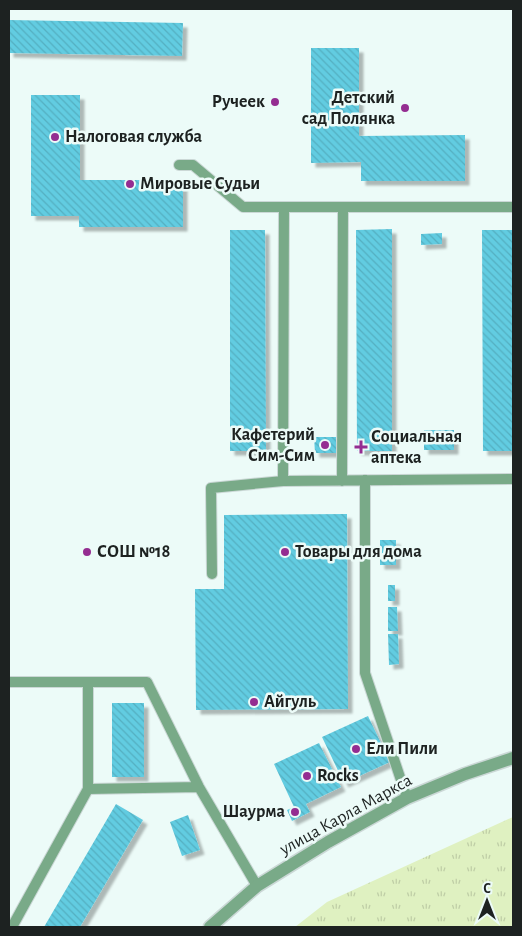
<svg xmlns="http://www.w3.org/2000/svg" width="522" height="936" viewBox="0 0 522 936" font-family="'Alegreya Sans',sans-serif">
	<defs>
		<pattern id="park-tufts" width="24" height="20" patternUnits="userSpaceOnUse" patternTransform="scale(1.25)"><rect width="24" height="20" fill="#dff1c1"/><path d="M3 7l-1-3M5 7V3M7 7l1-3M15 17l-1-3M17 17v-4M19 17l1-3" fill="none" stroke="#bfcea6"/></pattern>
		<pattern id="building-back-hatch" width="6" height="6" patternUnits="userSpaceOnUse" patternTransform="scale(1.25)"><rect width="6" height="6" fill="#62cce1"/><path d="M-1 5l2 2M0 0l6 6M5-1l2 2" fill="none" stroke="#55afc1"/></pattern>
		<filter id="shadow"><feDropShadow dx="4.5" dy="4.5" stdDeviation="1" flood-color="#0004"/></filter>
	</defs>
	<rect width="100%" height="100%" fill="#ecfbf8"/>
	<!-- park -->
	<path fill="url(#park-tufts)" d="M 513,817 L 513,927 L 295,927 L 327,902 Z"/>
	<!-- building -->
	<path fill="url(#building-back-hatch)" filter="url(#shadow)" d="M 9,20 L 183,23 L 182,56 L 9,53 Z
		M 311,48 L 359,48 L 359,136 L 465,135 L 465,181 L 361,181 L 361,162 L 311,163 Z
		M 31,95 L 80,95 L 80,180 L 183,180 L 183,227 L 79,227 L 79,216 L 31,216 Z
		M 392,229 L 392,451 L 357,451 L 356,230 Z
		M 230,230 L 265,230 L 266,451 L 230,451 Z
		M 482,230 L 513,230 L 513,451 L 483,451 Z
		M 442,233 L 442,244 L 421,245 L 421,234 Z
		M 424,430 L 454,430 L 454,450 L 424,450 Z
		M 314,437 L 336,437 L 336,453 L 315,453 Z
		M 347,514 L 348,709 L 196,710 L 195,589 L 224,589 L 224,515 Z
		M 380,540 L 396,540 L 396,565 L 380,565 Z
		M 388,585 L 395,585 L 395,601 L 388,601 Z
		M 388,607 L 397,607 L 398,631 L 388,631 Z
		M 388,634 L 398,634 L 399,664 L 389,665 Z
		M 112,703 L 144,703 L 144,777 L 112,777 Z
		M 368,716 L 390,762 L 344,783 L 322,737 Z
		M 319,743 L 341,787 L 306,804 L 310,812 L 292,821 L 287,810 L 294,807 L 274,764 Z
		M 116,804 L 143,820 L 80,927 L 44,927 Z
		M 188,815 L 200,850 L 182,856 L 170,822 Z"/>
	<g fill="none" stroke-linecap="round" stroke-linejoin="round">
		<defs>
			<path id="lane" d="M 179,165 L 193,165 L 243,207 L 513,207
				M 365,480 L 365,673 L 407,798
				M 283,481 L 284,207
				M 342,481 L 343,207
				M 212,574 L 211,488 L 283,481 L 513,479
				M 9,682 L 147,682 L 199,787 L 257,886
				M 88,682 L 88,789
				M 12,927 L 88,789 L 199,787"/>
			<path id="street" d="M 210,927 L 257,886 L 328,842 L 407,798 L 465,774 L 513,758"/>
		</defs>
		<!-- lane casing -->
		<use href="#lane" stroke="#cbd8d6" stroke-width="12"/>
		<!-- street casing -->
		<use href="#street" stroke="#cbd8d6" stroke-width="15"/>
		<!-- lane -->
		<use href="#lane" stroke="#79aa88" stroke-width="10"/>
		<!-- street -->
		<use href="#street" stroke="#79aa88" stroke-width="12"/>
	</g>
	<!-- markers -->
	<g fill="#942d91" stroke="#ecfbf8" stroke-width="2">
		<circle cx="275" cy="102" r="5"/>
		<circle cx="405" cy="108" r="5"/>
		<circle cx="55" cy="137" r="5"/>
		<circle cx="130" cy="184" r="5"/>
		<circle cx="325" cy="445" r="5"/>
		<path d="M358.5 439.5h5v5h5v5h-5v5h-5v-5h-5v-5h5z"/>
		<circle cx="87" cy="552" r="5"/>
		<circle cx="285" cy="552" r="5"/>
		<circle cx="254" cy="702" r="5"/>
		<circle cx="356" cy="749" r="5"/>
		<circle cx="307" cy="776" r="5"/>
		<circle cx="295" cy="812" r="5"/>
	</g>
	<g text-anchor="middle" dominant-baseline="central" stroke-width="5" stroke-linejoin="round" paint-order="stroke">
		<!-- poi labels -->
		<g font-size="18" font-weight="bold" fill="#1d2221" stroke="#ecfbf8" text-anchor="start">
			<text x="395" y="98" text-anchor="end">Детский<tspan x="395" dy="21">сад Полянка</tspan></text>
			<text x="265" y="102" text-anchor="end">Ручеек</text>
			<text x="65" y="137">Налоговая служба</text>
			<text x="140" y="184">Мировые Судьи</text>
			<text x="315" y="435" text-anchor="end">Кафетерий<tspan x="315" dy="21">Сим-Сим</tspan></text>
			<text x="371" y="437">Социальная<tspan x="371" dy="21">аптека</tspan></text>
			<text x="97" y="552">СОШ №18</text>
			<text x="295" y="552">Товары для дома</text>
			<text x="264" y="702">Айгуль</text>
			<text x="366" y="749">Ели Пили</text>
			<text x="317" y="776">Rocks</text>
			<text x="285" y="812" text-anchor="end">Шаурма</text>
		</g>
		<!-- street labels -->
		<g font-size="18" fill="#1d2221" stroke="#ecfbf8">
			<text transform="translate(346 815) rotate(-29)">улица Карла Маркса</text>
		</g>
	</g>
	<!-- border -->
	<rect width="522" height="936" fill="none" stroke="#1d2221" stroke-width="20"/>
	<!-- north arrow -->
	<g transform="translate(487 901)" stroke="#ecfbf8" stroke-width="4" paint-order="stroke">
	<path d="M0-4L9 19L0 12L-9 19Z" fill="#1d2221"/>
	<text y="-8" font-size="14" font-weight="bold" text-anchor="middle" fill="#1d2221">С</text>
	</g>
</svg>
